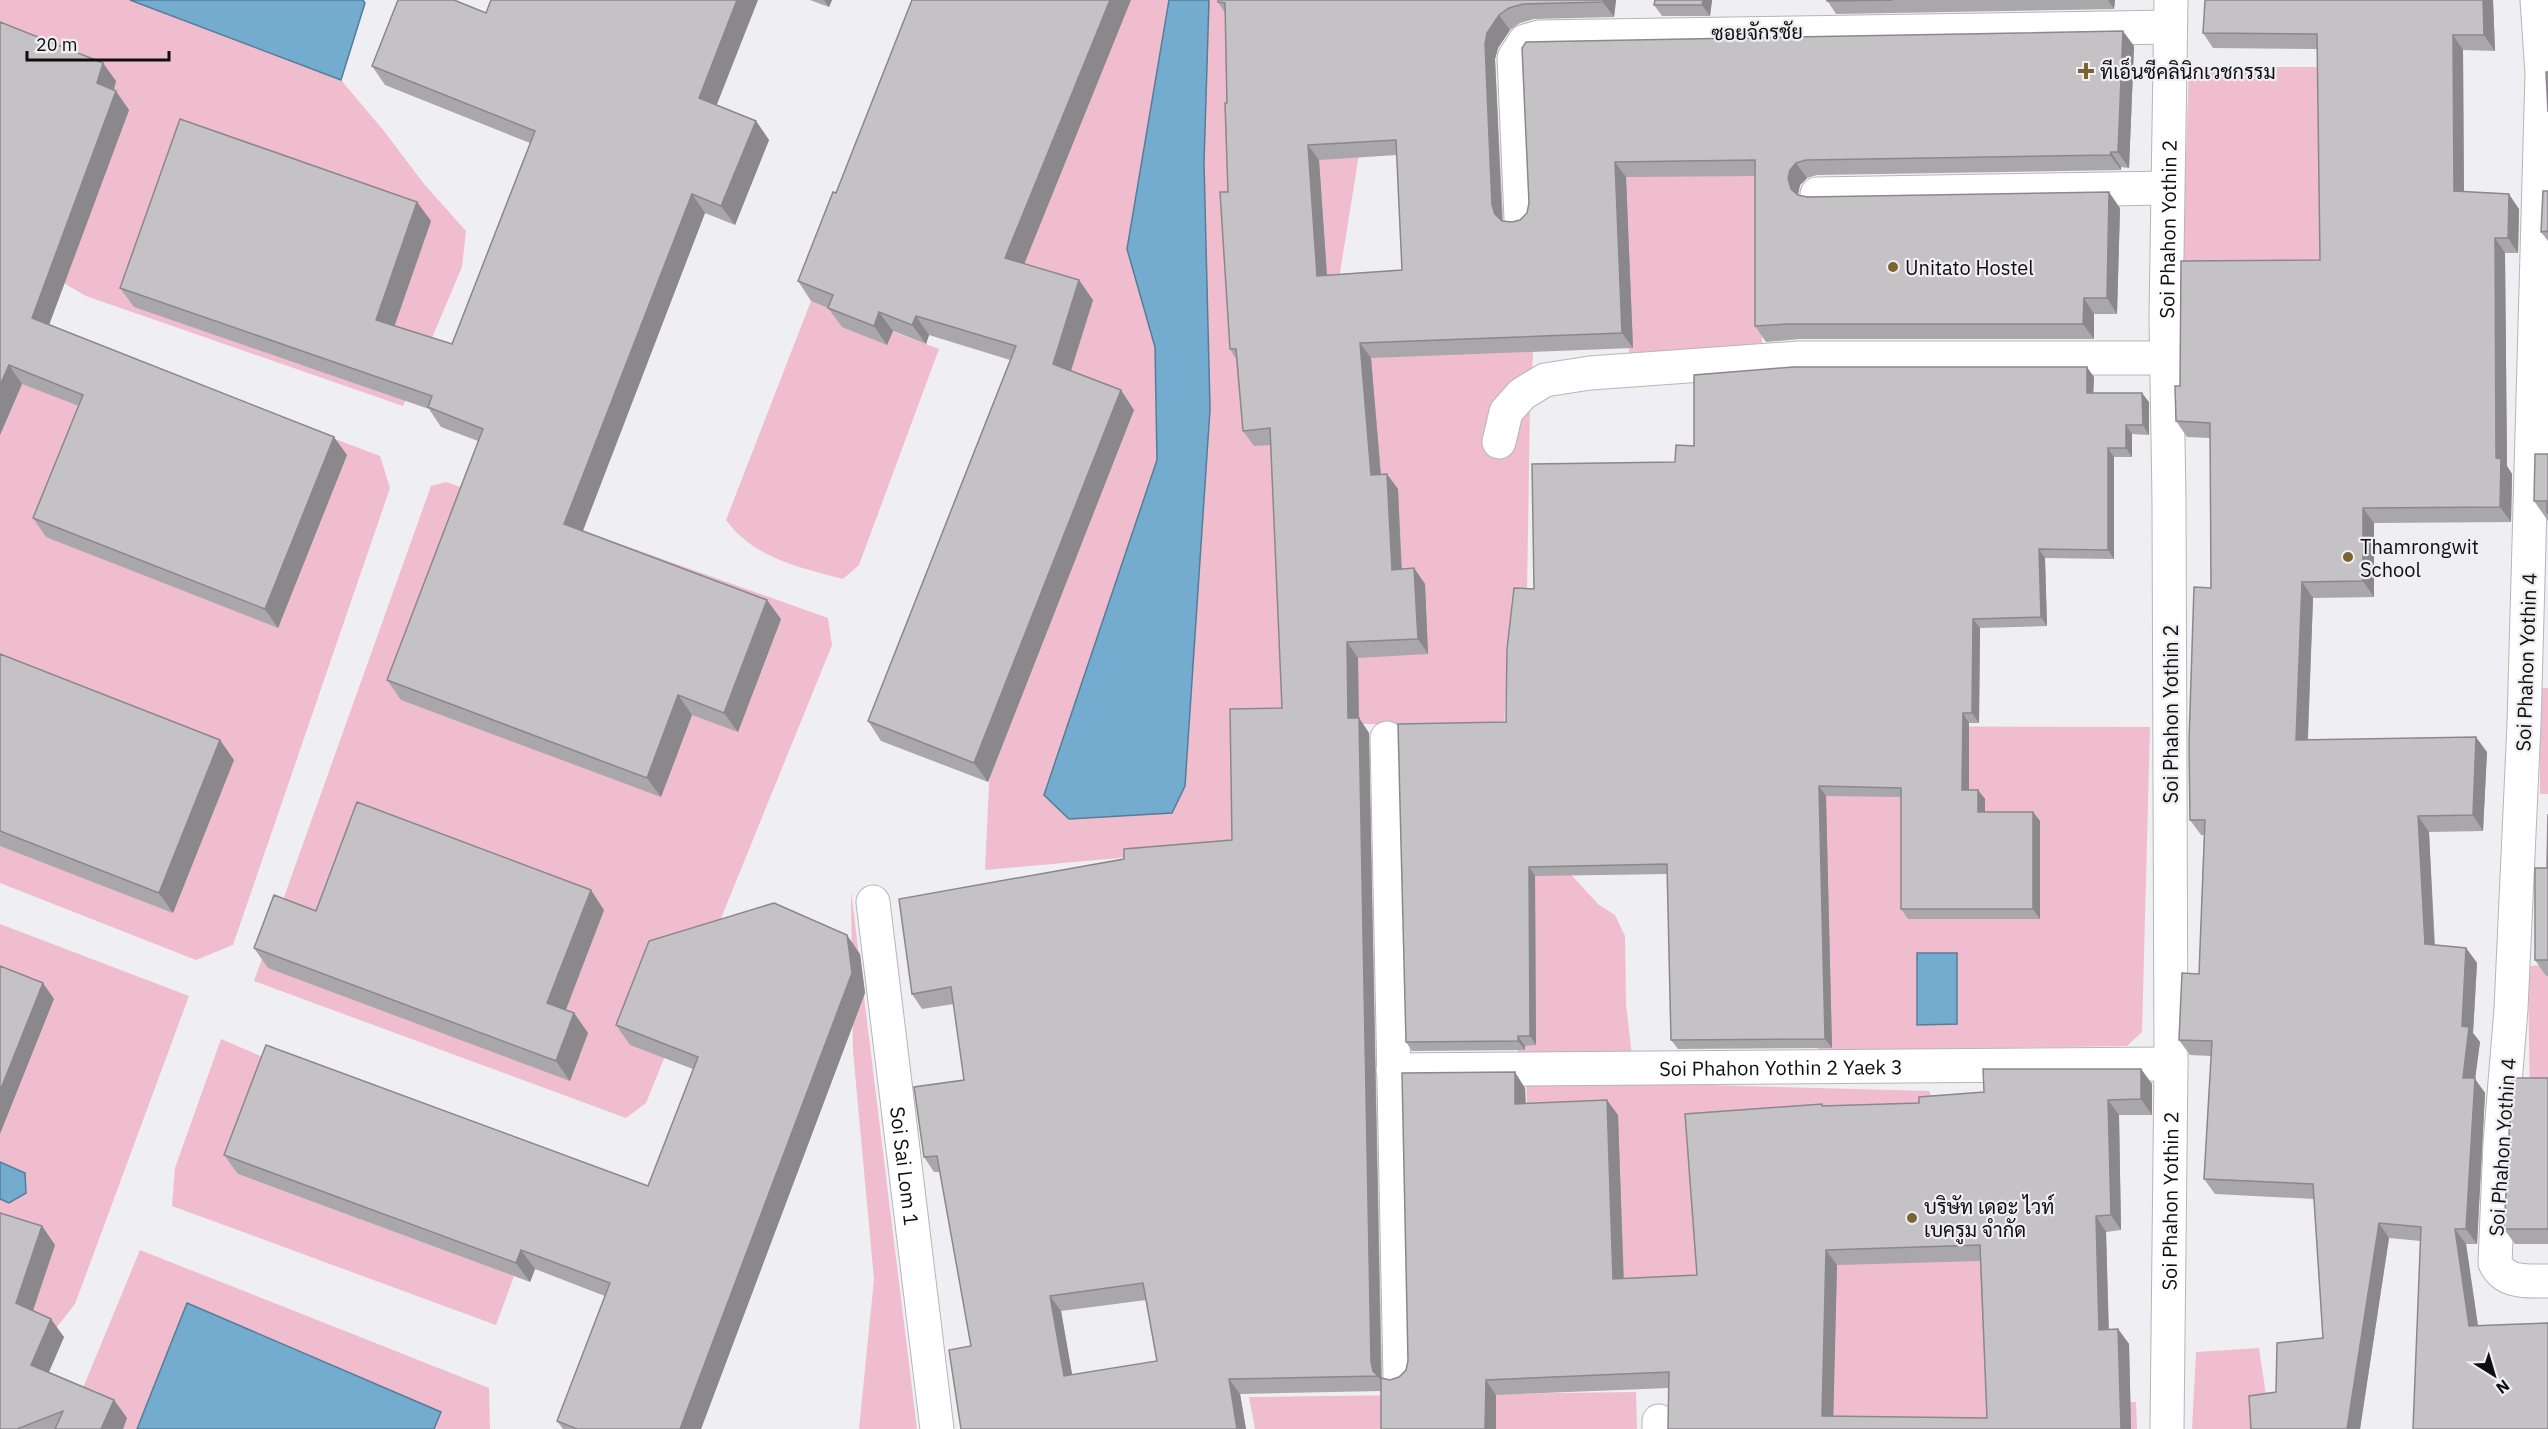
<svg xmlns="http://www.w3.org/2000/svg" width="2548" height="1429" viewBox="0 0 2548 1429" font-family="'IBM Plex Sans',Sarabun,sans-serif">
	<rect width="100%" height="100%" fill="#efeef2"/>
	<!-- green -->
	<path fill="#efbdce" d="M 0,0 L 130,0 L 341,80 L 384,131 L 424,184 L 466,231 L 462,267 L 403,406 L 86,296 L 0,246 Z
		M 1119,0 L 1169,0 L 1127,249 L 1155,347 L 1157,460 L 1044,795 L 1185,786 L 1210,409 L 1204,163 L 1209,0 L 1235,0 L 1360,148 L 1334,310 L 1535,322 L 1530,404 L 1527,592 L 1512,594 L 1504,726 L 1238,722 L 1240,847 L 985,870 L 989,785 L 1003,618 L 1057,349 L 1020,251 Z
		M 1763,46 L 1762,348 L 1629,355 L 1625,170 Z
		M 2189,67 L 2392,67 L 2407,261 L 2182,275 Z
		M 811,301 L 939,349 L 859,565 L 843,579 C 799,567 755,559 726,520 Z
		M 0,312 L 380,456 L 390,488 L 233,945 L 196,960 L 0,883 Z
		M 446,482 L 828,618 L 832,645 L 646,1103 L 626,1118 L 254,981 L 431,486 Z
		M 2540,688 L 2548,688 L 2548,794 L 2540,794 Z
		M 1804,726 L 2150,727 L 2142,1032 L 2127,1046 L 1818,1051 Z
		M 1562,865 L 1599,905 L 1615,915 L 1625,936 L 1626,1004 L 1632,1056 L 1518,1058 L 1516,870 Z
		M 851,891 L 917,1429 L 859,1429 L 874,1279 L 853,1051 Z
		M 0,924 L 189,996 L 75,1304 L 48,1338 L 0,1322 L 0,1199 L 10,1203 L 26,1193 L 25,1173 L 0,1162 Z
		M 2548,965 L 2548,1110 L 2530,1110 L 2528,966 Z
		M 221,1039 L 279,1064 L 238,1174 L 514,1276 L 496,1325 L 172,1206 L 175,1168 Z
		M 1526,1080 L 1929,1091 L 1992,1229 L 1990,1406 L 2136,1402 L 2137,1429 L 1674,1429 L 1670,1348 L 1539,1339 Z
		M 140,1250 L 489,1388 L 490,1429 L 66,1429 Z
		M 2259,1348 L 2271,1429 L 2192,1429 L 2196,1352 Z
		M 1636,1392 L 1637,1429 L 1255,1429 L 1249,1397 Z"/>
	<!-- water -->
	<path fill="#74acd0" stroke="#557d96" stroke-width="1.5" d="M 130,0 L 363,0 L 365,3 L 341,80 Z
		M 1169,0 L 1209,0 L 1204,163 L 1210,409 L 1185,786 L 1172,813 L 1069,819 L 1044,795 L 1157,460 L 1155,347 L 1127,249 Z
		M 1917,953 L 1957,953 L 1957,1024 L 1917,1025 Z
		M 0,1162 L 25,1173 L 26,1193 L 9,1203 L 0,1199 Z
		M 187,1303 L 441,1412 L 434,1429 L 137,1429 Z"/>
	<g fill="none" stroke-linecap="round" stroke-linejoin="round">
		<defs>
			<g id="street">
				<path d="M 2537,0 L 2542,73 L 2524,724 L 2511,1009 L 2500,1144 L 2495,1263 C 2505,1284 2528,1281 2548,1281"/>
				<path d="M 1817,194 L 2167,188"/>
				<path d="M 1521,219 L 1514,58 L 1525,41 L 1539,37 L 2170,27"/>
				<path d="M 1499,442 L 1506,412 L 1522,394 L 1545,380 L 1590,373 L 1799,358 L 2167,358"/>
				<path d="M 1387,738 L 1400,1377"/>
				<path id="s1" d="M 873,902 L 937,1429"/>
				<path id="s2" d="M 1393,1070 L 2171,1064"/>
				<path d="M 1659,1421 L 1659,1429"/>
				<path id="s3" d="M 2167,1429 L 2171,1064 L 2169,500 L 2166,318 L 2171,0"/>
			</g>
		</defs>
		<!-- street casing -->
		<use href="#street" stroke="#b6b5b8" stroke-width="35"/>
		<!-- street -->
		<use href="#street" stroke="#fff" stroke-width="33"/>
	</g>
	<!-- wall -->
	<path fill="#a9a7a9" fill-rule="evenodd" d="M 810,0 L 832,0 L 829,7 Z
		M 1616,0 L 1614,17 L 1534,19 L 1520,23 L 1510,30 L 1498,48 L 1495,59 L 1503,221 L 1512,222 L 1520,220 L 1527,213 L 1529,203 L 1522,48 L 2134,46 L 2129,168 L 2121,167 L 2121,170 L 1817,175 L 1807,178 L 1800,185 L 1798,194 L 1799,196 L 1807,197 L 2120,208 L 2117,314 L 2094,314 L 2094,339 L 1799,339 L 1766,342 L 1755,326 L 1755,176 L 1626,177 L 1633,348 L 1371,358 L 1381,474 L 1398,489 L 1402,569 L 1414,568 L 1425,584 L 1428,654 L 1358,658 L 1359,718 L 1369,733 L 1382,1379 L 1390,1380 L 1399,1377 L 1406,1370 L 1525,1088 L 1526,1104 L 1618,1115 L 1624,1279 L 1697,1275 L 1824,1106 L 1919,1103 L 1984,1092 L 2141,1069 L 2152,1084 L 2152,1115 L 2119,1115 L 2121,1230 L 2106,1232 L 2109,1329 L 2118,1329 L 2129,1344 L 2131,1429 L 1668,1429 L 1669,1388 L 1496,1395 L 1381,1391 L 1240,1394 L 1246,1429 L 971,1346 L 940,1172 L 934,1172 L 924,1157 L 964,1080 L 954,1004 L 922,1009 L 912,994 L 1232,840 L 1282,708 L 1271,445 L 1254,446 L 1243,431 L 1236,359 L 1230,349 L 1225,13 L 1218,2 ZM 1397,155 L 1402,270 L 1327,275 L 1319,160 ZM 1980,1261 L 1987,1418 L 1833,1416 L 1837,1265 ZM 1146,1300 L 1157,1361 L 1072,1375 L 1061,1311 Z
		M 1655,0 L 1712,0 L 1710,16 L 1662,16 L 1654,5 Z
		M 1827,0 L 2115,0 L 2114,9 L 1836,14 Z
		M 2493,0 L 2495,51 L 2463,50 L 2464,191 L 2519,209 L 2518,253 L 2505,253 L 2507,466 L 2512,474 L 2511,522 L 2374,523 L 2374,597 L 2313,598 L 2308,740 L 2487,752 L 2483,831 L 2429,832 L 2435,945 L 2466,948 L 2477,963 L 2473,1033 L 2480,1042 L 2475,1079 L 2485,1093 L 2477,1244 L 2466,1244 L 2478,1325 L 2548,1429 L 2421,1241 L 2389,1238 L 2360,1429 L 2251,1429 L 2276,1392 L 2323,1338 L 2314,1199 L 2215,1194 L 2204,1179 L 2211,1056 L 2190,1055 L 2179,1040 L 2199,974 L 2204,835 L 2201,835 L 2190,820 L 2211,588 L 2210,438 L 2187,437 L 2176,421 L 2180,386 L 2320,260 L 2317,49 L 2213,48 L 2203,33 Z
		M 0,22 L 116,81 L 114,90 L 129,110 L 49,324 L 347,455 L 278,628 L 46,537 L 33,518 L 79,406 L 22,384 L 0,435 Z
		M 372,66 L 717,105 L 756,121 L 769,140 L 735,225 L 705,213 L 583,531 L 781,619 L 738,732 L 692,715 L 661,797 L 401,700 L 387,680 L 478,441 L 441,427 L 429,409 L 134,307 L 120,288 L 417,202 L 431,221 L 394,326 L 452,344 L 530,143 L 385,85 Z
		M 836,193 L 1024,264 L 1093,300 L 1071,371 L 1134,410 L 988,782 L 881,741 L 868,721 L 1010,360 L 929,335 L 926,344 L 893,331 L 887,345 L 842,327 L 828,308 L 811,301 L 798,281 Z
		M 2548,231 L 2548,241 L 2541,232 Z
		M 2094,377 L 2093,393 L 2149,402 L 2149,435 L 2132,434 L 2132,457 L 2114,457 L 2114,559 L 2045,558 L 2047,626 L 1980,628 L 1979,723 L 1969,723 L 1969,790 L 1978,790 L 1985,799 L 1985,812 L 2033,812 L 2040,821 L 2040,919 L 1908,919 L 1901,909 L 1901,797 L 1826,796 L 1832,1048 L 1678,1049 L 1671,1040 L 1667,874 L 1535,876 L 1536,1045 L 1525,1046 L 1525,1050 L 1412,1051 L 1406,1042 L 1506,722 L 1534,589 L 1675,462 L 1694,446 Z
		M 2548,454 L 2548,521 L 2534,501 Z
		M 0,654 L 234,760 L 173,913 L 0,846 Z
		M 2548,814 L 2548,976 L 2546,976 L 2535,960 L 2547,868 Z
		M 604,910 L 566,1010 L 574,1013 L 588,1033 L 570,1081 L 268,968 L 254,948 L 316,911 Z
		M 860,954 L 865,993 L 701,1429 L 563,1429 L 557,1421 L 605,1296 L 535,1269 L 530,1282 L 238,1174 L 224,1155 L 648,1186 L 693,1069 L 630,1045 L 616,1025 Z
		M 2548,1078 L 2548,1244 L 2515,1244 L 2504,1229 Z
		M 42,1226 L 55,1245 L 33,1311 L 64,1337 L 49,1372 L 114,1400 L 127,1418 L 123,1429 L 0,1429 Z"/>
	<!-- shaded-wall -->
	<path fill="#8a888a" d="M 737,0 L 758,0 L 712,117 L 699,98 Z
		M 824,0 L 832,0 L 829,7 Z
		M 1110,0 L 1131,0 L 1019,277 L 1005,258 Z
		M 1604,0 L 1616,0 L 1614,17 L 1603,2 Z
		M 1703,0 L 1712,0 L 1710,16 L 1702,5 Z
		M 2108,0 L 2115,0 L 2114,9 Z
		M 2483,0 L 2493,0 L 2495,51 L 2484,35 Z
		M 1499,15 L 1510,30 L 1498,48 L 1495,59 L 1502,220 L 1506,230 L 1495,214 L 1492,205 L 1485,44 L 1487,33 Z
		M 2123,31 L 2134,46 L 2129,168 L 2118,152 Z
		M 2453,35 L 2463,50 L 2464,206 L 2454,191 Z
		M 103,63 L 116,81 L 110,102 L 97,83 Z
		M 116,91 L 129,110 L 45,336 L 32,318 Z
		M 756,121 L 769,140 L 735,225 L 721,206 Z
		M 1308,145 L 1319,160 L 1328,291 L 1317,276 Z
		M 2111,152 L 2121,167 L 2121,170 L 2110,155 Z
		M 1615,162 L 1626,177 L 1633,348 L 1622,333 Z
		M 1796,163 L 1807,178 L 1800,185 L 1798,194 L 1801,204 L 1791,189 L 1788,178 L 1790,170 Z
		M 2109,192 L 2120,208 L 2117,314 L 2107,298 Z
		M 692,194 L 705,213 L 578,543 L 564,524 Z
		M 2509,194 L 2519,209 L 2518,253 L 2508,238 Z
		M 417,202 L 431,221 L 390,339 L 376,320 Z
		M 2495,238 L 2505,253 L 2507,466 L 2512,474 L 2511,522 L 2500,507 L 2496,458 Z
		M 1079,280 L 1093,300 L 1067,383 L 1053,364 Z
		M 2084,298 L 2094,314 L 2094,339 L 2083,324 Z
		M 879,312 L 893,331 L 887,345 L 874,326 Z
		M 916,316 L 929,335 L 926,344 L 912,325 Z
		M 1360,343 L 1371,358 L 1382,490 L 1371,475 Z
		M 9,365 L 22,384 L 0,435 L 0,385 Z
		M 2087,367 L 2094,377 L 2093,403 L 2087,393 Z
		M 1121,390 L 1134,410 L 988,782 L 974,763 Z
		M 2142,393 L 2149,402 L 2149,435 L 2143,425 Z
		M 2126,425 L 2132,434 L 2132,457 L 2126,448 Z
		M 334,437 L 347,455 L 278,628 L 265,609 Z
		M 2108,448 L 2114,457 L 2114,559 L 2108,550 Z
		M 1387,474 L 1398,489 L 1402,585 L 1392,570 Z
		M 2363,508 L 2374,523 L 2374,597 L 2363,581 Z
		M 2039,549 L 2045,558 L 2047,626 L 2041,617 Z
		M 1414,568 L 1425,584 L 1428,654 L 1418,639 Z
		M 2302,582 L 2313,598 L 2307,755 L 2296,740 Z
		M 767,600 L 781,619 L 738,732 L 724,713 Z
		M 1973,619 L 1980,628 L 1979,723 L 1972,713 Z
		M 1347,642 L 1358,658 L 1359,734 L 1348,718 Z
		M 678,695 L 692,715 L 661,797 L 647,778 Z
		M 1963,713 L 1969,723 L 1969,800 L 1962,790 Z
		M 1359,718 L 1369,733 L 1381,1377 L 1383,1383 L 1373,1371 L 1371,1362 Z
		M 2476,737 L 2487,752 L 2483,831 L 2473,815 Z
		M 220,740 L 234,760 L 173,913 L 159,893 Z
		M 1819,786 L 1826,796 L 1832,1048 L 1825,1039 Z
		M 1978,790 L 1985,799 L 1985,821 L 1978,812 Z
		M 2033,812 L 2040,821 L 2040,919 L 2033,909 Z
		M 2418,816 L 2429,832 L 2435,960 L 2425,944 Z
		M 1529,867 L 1535,876 L 1536,1045 L 1530,1036 Z
		M 591,890 L 604,910 L 561,1022 L 547,1003 Z
		M 847,935 L 860,954 L 865,993 L 701,1429 L 680,1429 Z
		M 2466,948 L 2477,963 L 2473,1033 L 2480,1042 L 2475,1079 L 2485,1093 L 2477,1244 L 2466,1229 L 2462,1026 Z
		M 43,983 L 54,999 L 0,1134 L 0,1091 Z
		M 574,1013 L 588,1033 L 570,1081 L 556,1061 Z
		M 1518,1036 L 1525,1046 L 1525,1050 L 1518,1041 Z
		M 2141,1069 L 2152,1084 L 2152,1115 L 2141,1099 Z
		M 1515,1072 L 1525,1088 L 1526,1119 L 1515,1104 Z
		M 1607,1100 L 1618,1115 L 1624,1294 L 1613,1279 Z
		M 2108,1100 L 2119,1115 L 2121,1230 L 2111,1215 Z
		M 2096,1216 L 2106,1232 L 2109,1345 L 2099,1330 Z
		M 2379,1223 L 2389,1238 L 2360,1429 L 2347,1429 Z
		M 42,1226 L 55,1245 L 29,1322 L 16,1303 Z
		M 2455,1229 L 2466,1244 L 2480,1341 L 2469,1326 Z
		M 521,1250 L 535,1269 L 530,1282 L 516,1263 Z
		M 1826,1250 L 1837,1265 L 1833,1429 L 1822,1416 Z
		M 1050,1296 L 1061,1311 L 1075,1391 L 1064,1376 Z
		M 51,1319 L 64,1337 L 44,1383 L 31,1365 Z
		M 2118,1329 L 2129,1344 L 2131,1429 L 2121,1429 L 2121,1428 Z
		M 1229,1379 L 1240,1394 L 1246,1429 L 1237,1429 Z
		M 1486,1380 L 1496,1395 L 1496,1429 L 1485,1429 Z
		M 114,1400 L 127,1418 L 123,1429 L 101,1429 Z"/>
	<!-- building -->
	<path fill="#c5c2c5" stroke="#8a888a" stroke-width="1.5" fill-rule="evenodd" d="M 398,0 L 454,0 L 486,13 L 491,0 L 737,0 L 699,98 L 756,121 L 721,206 L 692,194 L 564,524 L 767,600 L 724,713 L 678,695 L 647,778 L 387,680 L 483,429 L 428,407 L 432,396 L 120,288 L 180,119 L 417,202 L 376,320 L 452,344 L 535,131 L 372,66 Z
		M 912,0 L 1110,0 L 1005,258 L 1079,280 L 1053,364 L 1121,390 L 974,763 L 868,721 L 1016,346 L 916,316 L 912,325 L 879,312 L 874,326 L 828,308 L 833,295 L 798,281 L 833,192 L 836,193 Z
		M 1218,0 L 1604,0 L 1603,2 L 1523,4 L 1509,8 L 1499,15 L 1487,33 L 1485,44 L 1492,205 L 1495,214 L 1502,221 L 1512,222 L 1520,220 L 1527,213 L 1529,203 L 1522,48 L 1526,42 L 2123,31 L 2118,152 L 2111,152 L 2110,155 L 1806,160 L 1796,163 L 1790,170 L 1788,178 L 1791,189 L 1798,195 L 1807,197 L 2109,192 L 2107,298 L 2084,298 L 2083,324 L 1788,324 L 1755,326 L 1755,160 L 1615,162 L 1622,333 L 1360,343 L 1371,475 L 1387,474 L 1392,570 L 1414,568 L 1418,639 L 1347,642 L 1348,718 L 1359,718 L 1371,1362 L 1373,1371 L 1378,1376 L 1229,1379 L 1237,1429 L 961,1429 L 949,1350 L 971,1346 L 937,1156 L 924,1157 L 914,1087 L 964,1080 L 951,987 L 912,994 L 899,899 L 1124,859 L 1124,849 L 1232,840 L 1230,709 L 1282,708 L 1270,428 L 1243,431 L 1236,349 L 1230,349 L 1220,192 L 1228,192 L 1225,103 L 1227,103 L 1225,3 L 1218,2 ZM 1396,140 L 1402,270 L 1317,276 L 1308,145 ZM 1143,1283 L 1157,1361 L 1064,1376 L 1050,1296 Z
		M 1655,0 L 1703,0 L 1702,5 L 1654,5 Z
		M 1827,0 L 1893,0 L 1827,1 Z
		M 2205,0 L 2483,0 L 2484,35 L 2453,35 L 2454,191 L 2509,194 L 2508,238 L 2495,238 L 2496,458 L 2501,459 L 2500,507 L 2363,508 L 2363,581 L 2302,582 L 2296,740 L 2476,737 L 2473,815 L 2418,816 L 2425,944 L 2466,948 L 2462,1026 L 2469,1027 L 2463,1078 L 2475,1078 L 2466,1229 L 2455,1229 L 2469,1326 L 2548,1323 L 2548,1429 L 2413,1429 L 2421,1227 L 2379,1223 L 2347,1429 L 2251,1429 L 2249,1396 L 2276,1392 L 2277,1343 L 2323,1338 L 2313,1184 L 2204,1179 L 2212,1041 L 2179,1040 L 2182,973 L 2199,974 L 2205,820 L 2190,820 L 2189,742 L 2194,587 L 2211,588 L 2210,423 L 2176,421 L 2175,386 L 2180,386 L 2181,261 L 2320,260 L 2317,34 L 2203,33 Z
		M 0,22 L 103,63 L 97,83 L 116,91 L 32,318 L 334,437 L 265,609 L 33,518 L 83,395 L 9,365 L 0,385 Z
		M 2546,72 L 2548,72 L 2548,112 Z
		M 2543,191 L 2548,191 L 2548,231 L 2541,232 Z
		M 1793,367 L 2087,367 L 2087,393 L 2142,393 L 2143,425 L 2126,425 L 2126,448 L 2108,448 L 2108,550 L 2039,549 L 2041,617 L 1973,619 L 1972,713 L 1963,713 L 1962,790 L 1978,790 L 1978,812 L 2033,812 L 2033,909 L 1901,909 L 1901,788 L 1819,786 L 1825,1039 L 1671,1040 L 1667,864 L 1529,867 L 1530,1036 L 1518,1036 L 1518,1041 L 1406,1042 L 1398,724 L 1506,722 L 1507,649 L 1514,588 L 1534,589 L 1532,464 L 1675,462 L 1676,445 L 1694,446 L 1694,375 Z
		M 2535,454 L 2548,454 L 2548,513 L 2547,513 L 2547,501 L 2534,501 Z
		M 0,654 L 220,740 L 159,893 L 0,831 Z
		M 357,802 L 591,890 L 547,1003 L 574,1013 L 556,1061 L 254,948 L 274,895 L 316,911 Z
		M 2548,814 L 2548,960 L 2535,960 L 2535,868 L 2547,868 Z
		M 774,903 L 847,935 L 852,973 L 680,1429 L 577,1429 L 557,1421 L 610,1283 L 521,1250 L 516,1263 L 224,1155 L 266,1045 L 648,1186 L 698,1057 L 616,1025 L 649,941 Z
		M 0,966 L 43,983 L 0,1091 Z
		M 1983,1069 L 2141,1069 L 2141,1099 L 2108,1100 L 2111,1215 L 2096,1216 L 2099,1330 L 2118,1329 L 2121,1428 L 2126,1428 L 2126,1429 L 1668,1429 L 1669,1372 L 1486,1380 L 1485,1429 L 1381,1429 L 1381,1378 L 1390,1380 L 1399,1377 L 1406,1370 L 1408,1361 L 1402,1073 L 1515,1072 L 1515,1104 L 1607,1100 L 1613,1279 L 1697,1275 L 1685,1114 L 1822,1104 L 1822,1106 L 1919,1103 L 1919,1097 L 1984,1092 ZM 1980,1245 L 1987,1418 L 1822,1416 L 1826,1250 Z
		M 2512,1078 L 2548,1078 L 2548,1229 L 2504,1229 Z
		M 0,1213 L 42,1226 L 16,1303 L 51,1319 L 31,1365 L 114,1400 L 101,1429 L 55,1429 L 63,1411 L 17,1429 L 0,1429 Z"/>
	<!-- markers -->
	<g fill="#7b6434" stroke="#efeef2" stroke-width="2">
		<path d="M2083 62h6v6h6v6h-6v6h-6v-6h-6v-6h6z"/>
		<circle cx="1893" cy="267" r="6"/>
		<circle cx="2348" cy="557" r="6"/>
		<circle cx="1912" cy="1218" r="6"/>
	</g>
	<g text-anchor="middle" dominant-baseline="central" stroke-width="4.5" stroke-linejoin="round" paint-order="stroke">
		<!-- street labels -->
		<g font-size="20" fill="#0e0e0f" stroke="#efeef2">
			<text transform="translate(1757 32) rotate(-1)">ซอยจักรชัย</text>
			<text stroke="none"><textPath href="#s3" startOffset="1200">Soi Phahon Yothin 2</textPath></text>
			<text transform="translate(2526 662) rotate(-88)">Soi Phahon Yothin 4</text>
			<text transform="translate(2170 714) rotate(-90)">Soi Phahon Yothin 2</text>
			<text stroke="none"><textPath href="#s2" startOffset="388">Soi Phahon Yothin 2 Yaek 3</textPath></text>
			<text transform="translate(2502 1147) rotate(-86)">Soi Phahon Yothin 4</text>
			<text stroke="none"><textPath href="#s1" startOffset="266">Soi Sai Lom 1</textPath></text>
			<text stroke="none"><textPath href="#s3" startOffset="228">Soi Phahon Yothin 2</textPath></text>
		</g>
		<!-- poi labels -->
		<g font-size="20" fill="#0e0e0f" stroke="#efeef2" text-anchor="start">
			<text x="2100" y="71">ทีเอ็นซีคลินิกเวชกรรม</text>
			<text x="1905" y="267">Unitato Hostel</text>
			<text x="2360" y="546">Thamrongwit<tspan x="2360" dy="23">School</tspan></text>
			<text x="1924" y="1206">บริษัท เดอะ ไวท์<tspan x="1924" dy="23">เบครูม จำกัด</tspan></text>
		</g>
	</g>
	<!-- north arrow -->
	<g transform="translate(2494 1375) rotate(143)" stroke="#efeef2" stroke-width="4.5" paint-order="stroke">
	<path d="M0-4.5L10 22L0 15L-10 22Z" fill="#0e0e0f"/>
	<text y="-9" font-size="16" font-weight="bold" text-anchor="middle" fill="#0e0e0f">N</text>
	</g>
	<!-- scale -->
	<path d="M27 51v9h142v-9" fill="none" stroke="#0e0e0f" stroke-width="3"/>
	<text x="36" y="51" font-size="18" fill="#0e0e0f" stroke="#efeef2" stroke-width="4.5" paint-order="stroke">20 m</text>
</svg>
